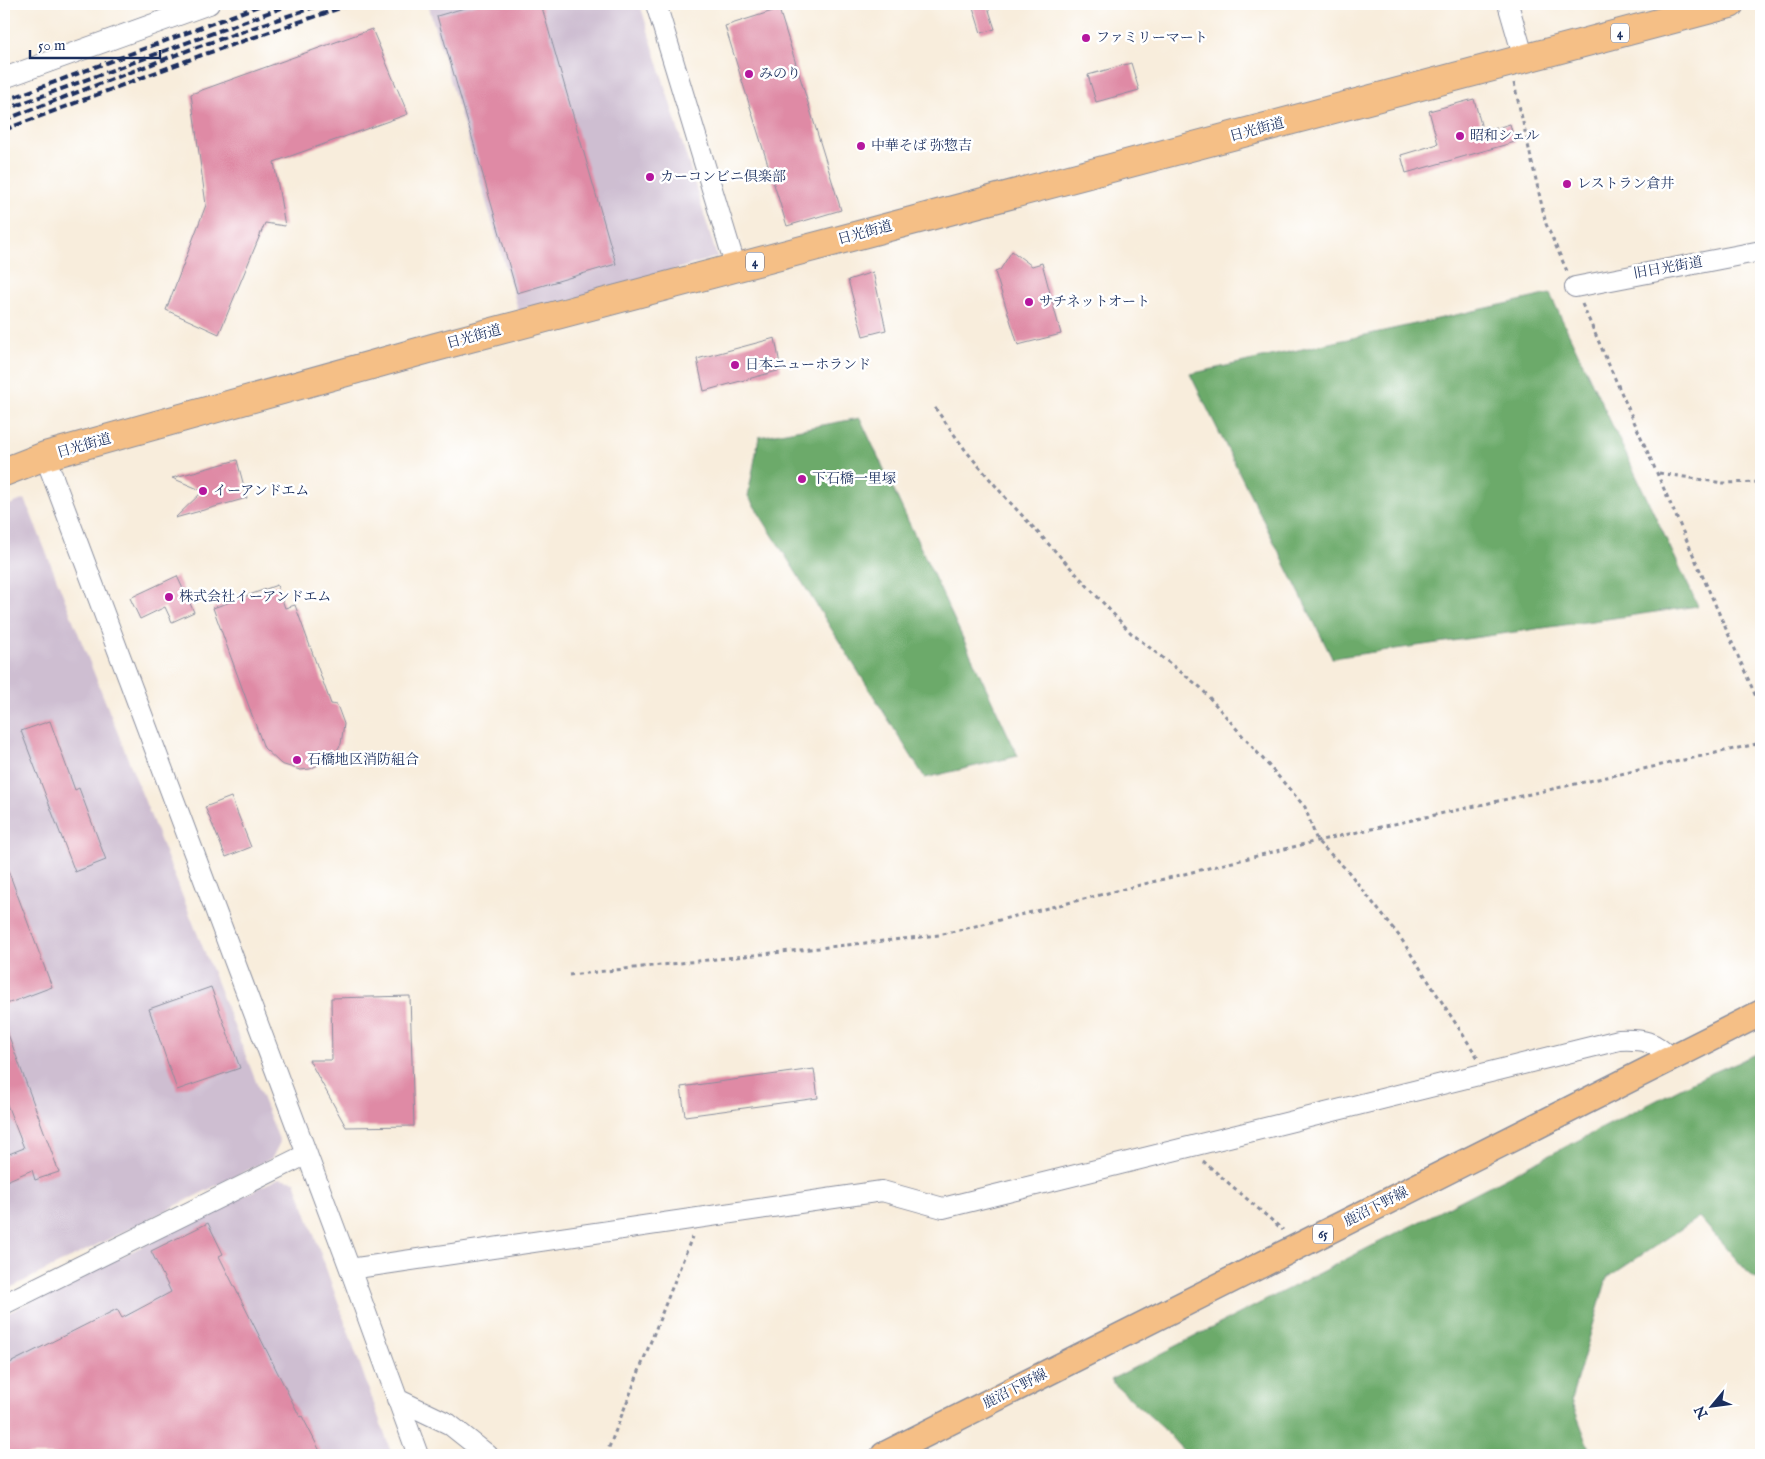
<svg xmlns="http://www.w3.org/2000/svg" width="1765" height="1459" viewBox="0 0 1765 1459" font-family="'IM FELL English','Noto Serif JP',serif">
	<rect width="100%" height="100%" fill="#fff"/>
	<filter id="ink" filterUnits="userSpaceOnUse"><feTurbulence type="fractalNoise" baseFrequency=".02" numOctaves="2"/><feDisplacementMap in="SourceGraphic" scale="10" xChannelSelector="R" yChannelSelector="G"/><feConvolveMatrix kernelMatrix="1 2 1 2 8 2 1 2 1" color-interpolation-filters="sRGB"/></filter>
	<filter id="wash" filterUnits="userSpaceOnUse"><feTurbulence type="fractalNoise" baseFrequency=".0096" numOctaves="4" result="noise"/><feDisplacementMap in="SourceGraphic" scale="20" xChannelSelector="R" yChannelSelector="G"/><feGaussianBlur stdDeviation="1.12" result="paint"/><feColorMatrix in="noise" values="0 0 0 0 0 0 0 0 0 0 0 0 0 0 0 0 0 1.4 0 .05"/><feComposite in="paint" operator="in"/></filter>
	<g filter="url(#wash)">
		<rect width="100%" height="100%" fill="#f8eddc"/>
		<!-- industrial -->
		<path fill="#cebed1" d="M 442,4 L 640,4 L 717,257 L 520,316 L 429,8 Z
			M 25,499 L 280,1142 L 272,1158 L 4,1291 L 4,507 Z
			M 279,1178 L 295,1181 L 392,1455 L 4,1455 L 4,1315 Z"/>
		<!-- forest -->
		<path fill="#6caa6b" stroke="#446c64" d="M 1550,294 L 1698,606 L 1332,658 L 1190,374 Z
			M 860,418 L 1018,756 L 925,778 L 748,496 L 759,437 Z
			M 1761,1052 L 1761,1279 L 1752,1277 L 1699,1217 L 1607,1278 L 1571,1400 L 1592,1455 L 1187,1455 L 1163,1428 L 1110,1380 L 1700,1078 Z"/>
		<g id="blocks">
			<!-- building -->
			<path fill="#df8aa5" d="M 478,4 L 541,4 L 616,264 L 517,293 L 437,16 Z
				M 972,4 L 987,4 L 995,29 L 981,33 Z
				M 779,9 L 841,210 L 787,226 L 725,26 Z
				M 372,29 L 408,114 L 274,162 L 285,226 L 265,223 L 219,334 L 166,310 L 206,205 L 191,94 Z
				M 1131,63 L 1139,90 L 1096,102 L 1088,75 Z
				M 1474,99 L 1483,132 L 1510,124 L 1515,142 L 1406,173 L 1401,155 L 1438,144 L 1429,111 Z
				M 1012,251 L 1032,266 L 1042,263 L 1061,334 L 1018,345 L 995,272 L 1000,270 Z
				M 873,272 L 886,330 L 863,336 L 848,280 Z
				M 775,338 L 781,370 L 704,391 L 697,359 Z
				M 237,460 L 247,498 L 175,518 L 203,491 L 172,478 Z
				M 177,576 L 194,612 L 172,622 L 165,607 L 140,619 L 130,598 Z
				M 277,585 L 285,608 L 295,605 L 331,704 L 337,705 L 344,724 L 341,744 L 335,753 L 328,760 L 310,769 L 300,770 L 281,764 L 264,748 L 213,608 Z
				M 50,721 L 75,790 L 79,788 L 106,860 L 75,872 L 21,731 Z
				M 231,797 L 251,847 L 226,857 L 205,807 Z
				M 5,862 L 52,987 L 4,1005 L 4,863 Z
				M 211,987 L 240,1068 L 177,1090 L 149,1009 Z
				M 410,996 L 414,1126 L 346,1127 L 309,1060 L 332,1060 L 331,998 Z
				M 4,1023 L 59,1172 L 35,1180 L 32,1170 L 4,1182 L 4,1156 L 24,1148 L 4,1097 Z
				M 814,1069 L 818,1098 L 685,1116 L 681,1087 Z
				M 208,1223 L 223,1254 L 219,1256 L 300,1417 L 302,1416 L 322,1455 L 4,1455 L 4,1366 L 117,1309 L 122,1318 L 171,1292 L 151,1251 Z"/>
		</g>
	</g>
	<g filter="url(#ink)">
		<use href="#blocks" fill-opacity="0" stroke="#8a8e9d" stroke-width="1"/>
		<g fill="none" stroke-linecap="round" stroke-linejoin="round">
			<defs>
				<path id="minor" d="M 656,4 L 736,268
					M 1508,4 L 1524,59
					M 4,78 L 209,4
					M 1575,287 L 1761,251
					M 45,456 L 350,1269 L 418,1455
					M 350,1269 L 882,1191 L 943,1208 L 1619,1040 C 1643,1039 1654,1041 1670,1058
					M 4,1304 L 307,1154
					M 397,1399 L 449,1424 L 488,1455"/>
				<path id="major" d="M 884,1455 L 1761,1013"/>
				<path id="highway" d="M 4,472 L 45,456 L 436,347 L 1730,4"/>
			</defs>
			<!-- minor casing -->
			<use href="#minor" stroke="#8a8e9d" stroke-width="22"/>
			<!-- major casing -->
			<use href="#major" stroke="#8a8e9d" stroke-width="28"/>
			<!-- highway casing -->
			<use href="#highway" stroke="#8a8e9d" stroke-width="30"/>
			<!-- path -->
			<path stroke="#8a8e9d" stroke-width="3" stroke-dasharray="4 4" stroke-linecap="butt" d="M 1514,83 L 1546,224 L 1567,271
				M 1582,304 L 1761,708
				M 935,408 L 966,451 L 1005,497 L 1131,633 L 1200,687 L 1305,807 L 1317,841 L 1347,870 L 1400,937 L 1478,1058
				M 1659,473 L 1723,483 L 1761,482
				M 569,975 L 939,935 L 1317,841 L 1761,743
				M 1203,1161 L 1283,1230
				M 606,1455 L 692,1237"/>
			<!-- minor -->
			<use href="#minor" stroke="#fff" stroke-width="20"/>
			<!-- major -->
			<use href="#major" stroke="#f5bf86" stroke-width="25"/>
			<!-- highway -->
			<use href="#highway" stroke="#f5bf86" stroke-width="28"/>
			<!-- rail -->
			<path stroke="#1b2f5e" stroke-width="4" stroke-dasharray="8 4" stroke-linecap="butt" d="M 4,101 L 264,4
				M 4,110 L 292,4
				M 4,120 L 197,47 L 323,4
				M 4,130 L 199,56 L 352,4"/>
		</g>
	</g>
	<!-- markers -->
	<g fill="#b5179e" stroke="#fff" stroke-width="2">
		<circle cx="1086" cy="38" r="5"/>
		<circle cx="749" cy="74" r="5"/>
		<circle cx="1460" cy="136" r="5"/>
		<circle cx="861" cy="146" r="5"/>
		<circle cx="650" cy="177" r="5"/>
		<circle cx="1567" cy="184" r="5"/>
		<circle cx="1029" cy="302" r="5"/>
		<circle cx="735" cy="365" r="5"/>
		<circle cx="802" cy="479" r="5"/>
		<circle cx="203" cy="491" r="5"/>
		<circle cx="169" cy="597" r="5"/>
		<circle cx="297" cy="760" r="5"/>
	</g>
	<g text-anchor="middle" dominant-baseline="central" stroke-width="5" stroke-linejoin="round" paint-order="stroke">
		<!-- shield labels -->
		<g fill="#fff" stroke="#5f6d8e" stroke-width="1">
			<rect x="1611" y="23.5" width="18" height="19" rx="4"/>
			<rect x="746" y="252.5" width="18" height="19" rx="4"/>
			<rect x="1313" y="1224.5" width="20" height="19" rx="4"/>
		</g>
		<g font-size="12" font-weight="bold" fill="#1b2f5e">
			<text x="1620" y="33">4</text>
			<text x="755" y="262">4</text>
			<text x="1323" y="1234">65</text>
		</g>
		<!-- poi labels -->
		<g font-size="14" fill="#1b2f5e" stroke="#fff" text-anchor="start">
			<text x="1096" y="38">ファミリーマート</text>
			<text x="759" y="74">みのり</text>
			<text x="1470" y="136">昭和シェル</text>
			<text x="871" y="146">中華そば 弥惣吉</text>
			<text x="660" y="177">カーコンビニ倶楽部</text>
			<text x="1577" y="184">レストラン倉井</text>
			<text x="1039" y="302">サチネットオート</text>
			<text x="745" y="365">日本ニューホランド</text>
			<text x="812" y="479">下石橋一里塚</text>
			<text x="213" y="491">イーアンドエム</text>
			<text x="179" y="597">株式会社イーアンドエム</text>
			<text x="307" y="760">石橋地区消防組合</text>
		</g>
		<!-- street labels -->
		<g font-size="14" fill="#1b2f5e" stroke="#fff">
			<text transform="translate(1257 130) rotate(-15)">日光街道</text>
			<text transform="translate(865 233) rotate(-15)">日光街道</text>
			<text transform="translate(1668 268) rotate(-10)">旧日光街道</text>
			<text transform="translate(474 337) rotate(-15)">日光街道</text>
			<text transform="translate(84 446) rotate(-16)">日光街道</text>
			<text transform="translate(1376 1207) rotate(-27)">鹿沼下野線</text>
			<text transform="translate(1015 1389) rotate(-27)">鹿沼下野線</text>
		</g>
	</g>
	<!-- margin -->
	<rect width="1765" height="1459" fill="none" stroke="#fff" stroke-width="20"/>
	<!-- north arrow -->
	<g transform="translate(1712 1406) rotate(241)" stroke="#ffffff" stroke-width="4" paint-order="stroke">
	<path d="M0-4L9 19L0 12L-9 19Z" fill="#1b2f5e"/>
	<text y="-8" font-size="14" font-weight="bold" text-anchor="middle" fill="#1b2f5e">N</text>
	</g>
	<!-- scale -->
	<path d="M30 50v8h130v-8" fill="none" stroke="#1b2f5e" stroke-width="2.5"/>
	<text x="38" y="50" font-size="15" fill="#1b2f5e" stroke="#ffffff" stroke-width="4" paint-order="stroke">50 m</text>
</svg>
